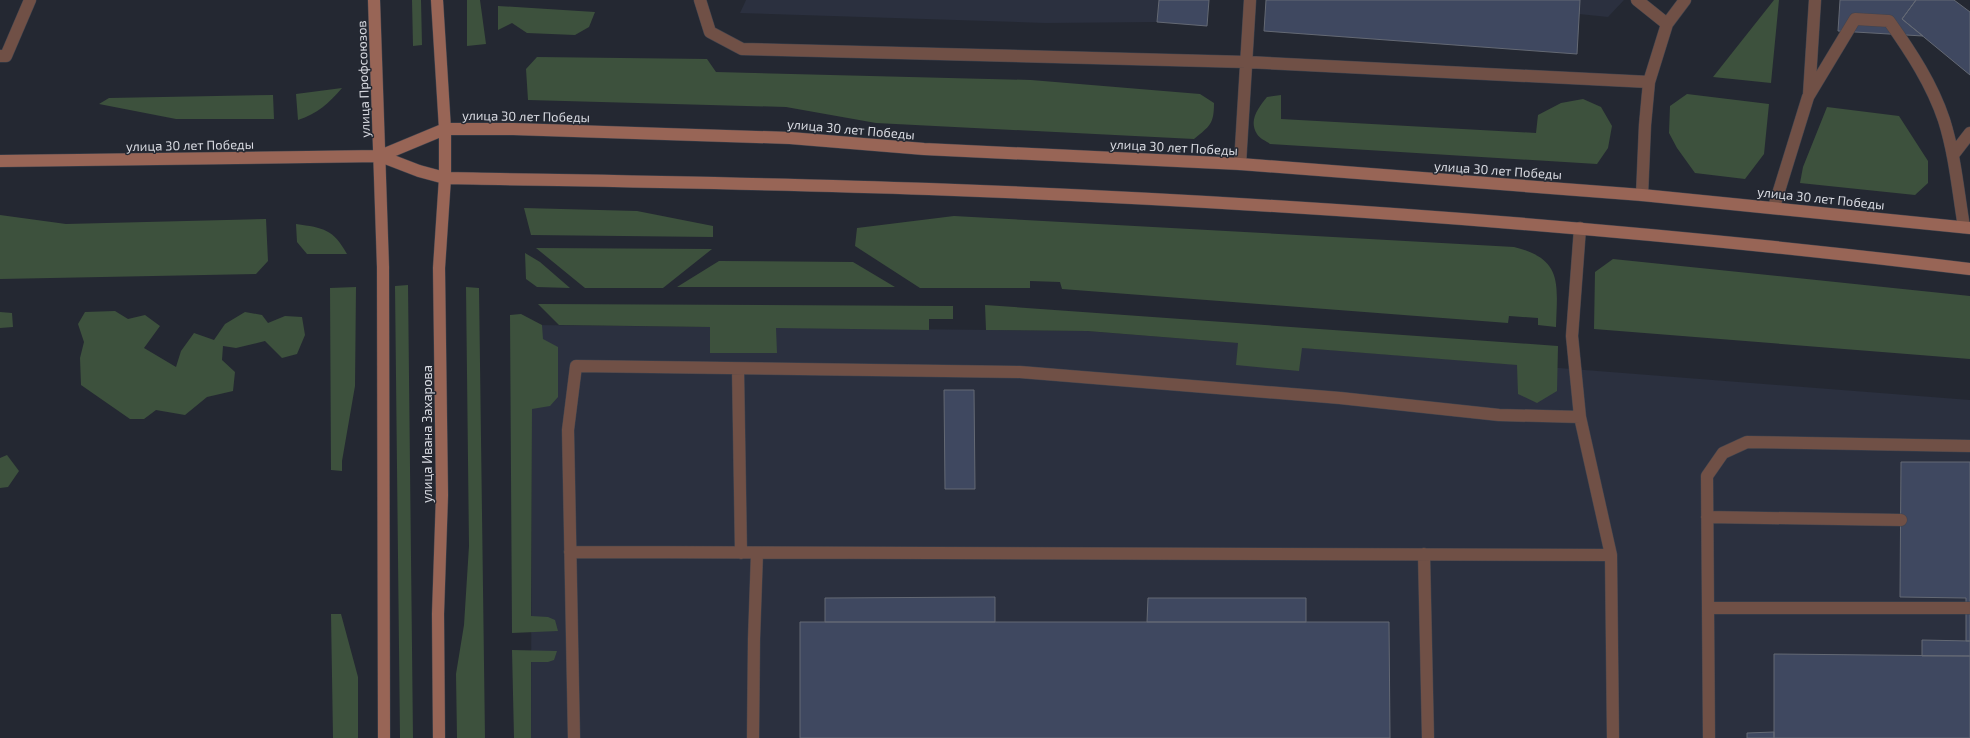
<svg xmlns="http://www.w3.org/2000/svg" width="1970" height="738" viewBox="0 0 1970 738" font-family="'Exo 2',sans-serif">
	<rect width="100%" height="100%" fill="#242832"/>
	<!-- built -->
	<path fill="#2b303f" d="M 746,0 L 1159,0 L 1157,22 L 1045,23 L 740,13 Z
		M 1580,0 L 1624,0 L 1608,17 L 1579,14 Z
		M 532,325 L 1087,331 L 1970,400 L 1970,738 L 531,738 Z"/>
	<!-- green -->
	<path fill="#3d513d" d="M 412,0 L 421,0 L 422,45 L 413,46 Z
		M 467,0 L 480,0 L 486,44 L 467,46 Z
		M 1774,0 L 1779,0 L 1771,83 L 1713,77 Z
		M 498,6 L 595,12 L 589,27 L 575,35 L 527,33 L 512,23 L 498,30 Z
		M 537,57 L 707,59 L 716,72 L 1031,80 L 1200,94 L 1214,103 C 1214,124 1210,126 1194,139 L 876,123 L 786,107 L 528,100 L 526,69 Z
		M 342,88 C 329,103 317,114 298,120 L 296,94 Z
		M 1687,94 L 1769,104 L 1764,154 L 1745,179 L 1695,173 L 1677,148 L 1669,133 L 1670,106 Z
		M 273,95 L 274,119 L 176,119 L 99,104 L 109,98 Z
		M 1281,95 L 1281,119 L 1536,133 L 1538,115 L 1561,103 L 1583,99 L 1601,107 L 1612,126 L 1608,148 L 1597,164 L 1270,144 C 1266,141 1259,138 1257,134 C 1248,120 1259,107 1267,97 Z
		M 1827,107 L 1899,116 L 1928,161 L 1928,183 L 1915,195 L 1800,183 L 1803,167 Z
		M 524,208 L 637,211 L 713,226 L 713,237 L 531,235 Z
		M 0,215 L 66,224 L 266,219 L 268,261 L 256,274 L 0,279 Z
		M 954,216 L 1514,247 C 1564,259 1557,285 1556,327 L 1538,325 L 1538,318 L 1509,316 L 1508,323 L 1062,289 L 1060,282 L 1030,281 L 1030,288 L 920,288 L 855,246 L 857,228 Z
		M 296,224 C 324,228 333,229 347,254 L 307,254 L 297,242 Z
		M 536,248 L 712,249 L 663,288 L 585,288 Z
		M 525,253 L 540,262 L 570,288 L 537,287 L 526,279 Z
		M 1613,259 L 1970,296 L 1970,359 L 1594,329 L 1595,272 Z
		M 719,261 L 853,262 L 895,287 L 677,287 Z
		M 408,285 L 413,738 L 400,738 L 395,286 Z
		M 356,287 L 355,386 L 342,461 L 342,471 L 331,470 L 330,288 Z
		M 466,287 L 479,288 L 485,738 L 457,738 L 456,674 L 464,625 L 469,546 Z
		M 538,304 L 953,306 L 953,319 L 929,319 L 929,330 L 776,328 L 777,353 L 710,353 L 710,327 L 559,325 Z
		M 985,305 L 1558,346 L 1557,391 L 1537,403 L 1518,394 L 1517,365 L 1302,348 L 1299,371 L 1236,365 L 1238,343 L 1087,331 L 986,330 Z
		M 115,311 L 128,319 L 145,315 L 160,326 L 144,348 L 176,367 L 181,351 L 194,333 L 214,340 L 225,324 L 245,312 L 262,315 L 268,323 L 285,316 L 302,317 L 305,335 L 297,354 L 282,358 L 265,341 L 236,348 L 223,346 L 222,360 L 235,372 L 233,391 L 207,397 L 185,415 L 156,410 L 144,419 L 130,419 L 81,385 L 80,358 L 84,342 L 78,324 L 85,312 Z
		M 0,312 L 12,313 L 13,327 L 0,328 Z
		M 521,314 L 542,325 L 543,339 L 558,347 L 558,397 L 550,406 L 532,409 L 531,616 L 548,617 L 555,620 L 558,631 L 512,633 L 510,315 Z
		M 7,455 L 19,471 L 8,487 L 0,488 L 0,458 Z
		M 331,614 L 341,614 L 358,677 L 358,738 L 333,738 Z
		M 512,650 L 557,651 L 554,660 L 548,662 L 531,662 L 531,738 L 514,738 Z"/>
	<!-- building -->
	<path fill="#3f4860" stroke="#646974" d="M 1159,0 L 1209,0 L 1207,26 L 1157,22 Z
		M 1266,0 L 1580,0 L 1577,54 L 1264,31 Z
		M 1840,0 L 1916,0 L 1902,19 L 1923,36 L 1838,31 Z
		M 1916,0 L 1954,0 L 1970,12 L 1970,75 L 1902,19 Z
		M 944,390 L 974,390 L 975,489 L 945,489 Z
		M 1901,462 L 1970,462 L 1970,641 L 1966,641 L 1966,598 L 1900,597 Z
		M 995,597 L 995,622 L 825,622 L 825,598 Z
		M 1148,598 L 1306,598 L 1306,622 L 1147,622 Z
		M 800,622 L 1389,622 L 1390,738 L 800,738 Z
		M 1922,640 L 1970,641 L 1970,656 L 1922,656 Z
		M 1774,654 L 1970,656 L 1970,738 L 1774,738 Z
		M 1774,732 L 1774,738 L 1747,738 L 1747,733 Z"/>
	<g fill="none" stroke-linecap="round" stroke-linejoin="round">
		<defs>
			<path id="lane" d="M 700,0 L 710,32 L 742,49 L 1246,62 L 1649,82
				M 1637,0 L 1667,24
				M 0,56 L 6,56 L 30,0
				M 1809,95 L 1815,0
				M 1953,155 L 1970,133
				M 1240,164 L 1250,0
				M 1642,195 L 1645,125 L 1649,82 L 1667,24 L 1685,0
				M 1774,207 L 1808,97 L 1855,19 L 1889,21 C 1911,52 1932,84 1944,120 C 1955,155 1958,191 1964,227
				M 1580,228 L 1572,336 L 1580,417 L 1611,555 L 1613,738
				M 738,369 L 741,553
				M 1707,517 L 1901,520
				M 570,552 L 1611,555
				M 1424,554 L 1428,738
				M 1708,608 L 1970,608
				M 574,738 L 568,430 L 576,366 L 1020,372 L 1340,398 L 1499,415 L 1580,417
				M 753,738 L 754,639 L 757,553
				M 1709,738 L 1707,476 L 1723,453 L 1747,442 L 1970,446"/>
			<path id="secondary" d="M 374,0 L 383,267 L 384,738
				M 437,0 L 445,129 L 445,178 L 439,268 L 442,495 L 438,614 L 439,738
				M 380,156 L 445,129 L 513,129 L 790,138 L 924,149 L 1240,164 L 1642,195 L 1970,228
				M 0,161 L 380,156 L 419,171 L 445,178 C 606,181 768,183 929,189 C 1277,202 1624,227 1970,269"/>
		</defs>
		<!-- lane casing -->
		<use href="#lane" stroke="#41444e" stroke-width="13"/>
		<!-- secondary casing -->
		<use href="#secondary" stroke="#41444e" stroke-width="13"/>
		<!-- lane -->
		<use href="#lane" stroke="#705046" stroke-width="12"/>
		<!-- secondary -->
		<use href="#secondary" stroke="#986556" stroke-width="12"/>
	</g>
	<g text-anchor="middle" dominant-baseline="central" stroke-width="3" stroke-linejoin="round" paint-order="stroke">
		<!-- street labels -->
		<g font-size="13" fill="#d8dae1" stroke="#242832">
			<text transform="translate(363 79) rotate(-92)">улица Профсоюзов</text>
			<text transform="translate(526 116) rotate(1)">улица 30 лет Победы</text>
			<text transform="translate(851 129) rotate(5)">улица 30 лет Победы</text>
			<text transform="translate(190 145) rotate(-1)">улица 30 лет Победы</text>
			<text transform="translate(1174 147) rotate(3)">улица 30 лет Победы</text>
			<text transform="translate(1498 170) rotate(4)">улица 30 лет Победы</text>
			<text transform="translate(1821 198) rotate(6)">улица 30 лет Победы</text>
			<text transform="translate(427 434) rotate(-90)">улица Ивана Захарова</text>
		</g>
	</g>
</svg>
